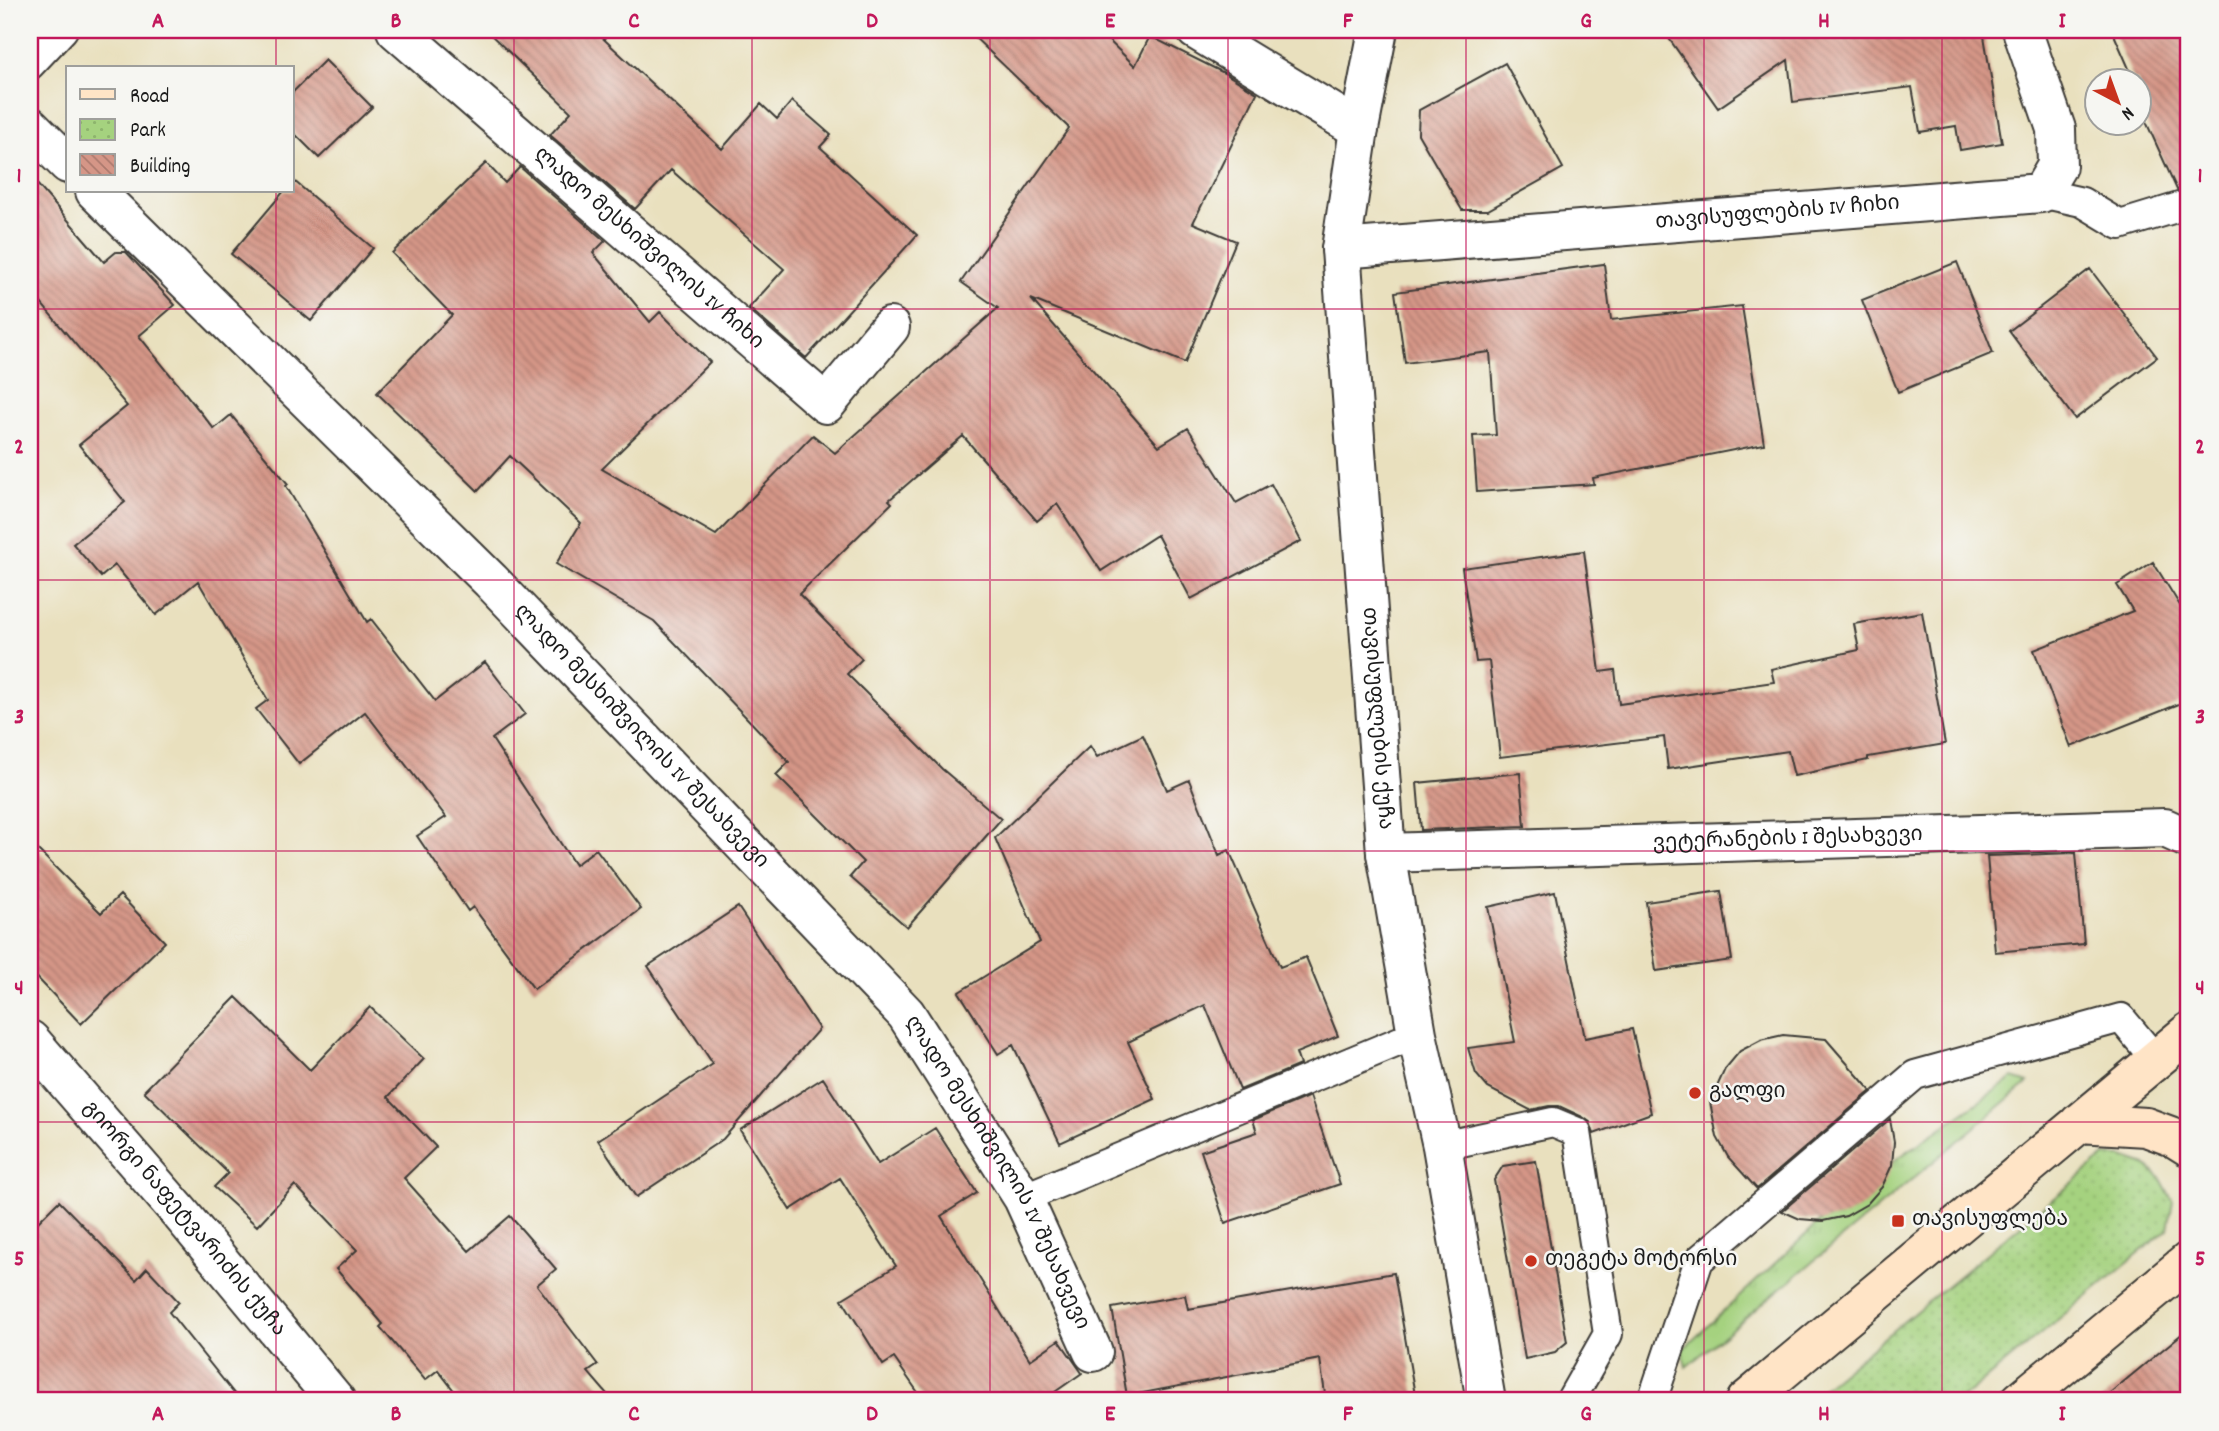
<svg xmlns="http://www.w3.org/2000/svg" width="2219" height="1431" viewBox="0 0 2219 1431" font-family="Dekko,'Noto Sans Georgian',sans-serif">
	<defs>
		<pattern id="grass-tufts" width="24" height="20" patternUnits="userSpaceOnUse" patternTransform="scale(1.75)"><rect width="24" height="20" fill="#a5d27f"/><path d="M3 7l-1-3M5 7V3M7 7l1-3M15 17l-1-3M17 17v-4M19 17l1-3" fill="none" stroke="#8db46d"/></pattern>
		<pattern id="park-dots" width="8" height="8" patternUnits="userSpaceOnUse" patternTransform="scale(1.75)"><rect width="8" height="8" fill="#a5d27f"/><path d="M2 2h.1M6 6h.1" fill="none" stroke="#8db46d" stroke-width="1.8" stroke-linecap="round"/></pattern>
		<pattern id="building-back-hatch" width="6" height="6" patternUnits="userSpaceOnUse" patternTransform="scale(1.75)"><rect width="6" height="6" fill="#d59687"/><path d="M-1 5l2 2M0 0l6 6M5-1l2 2" fill="none" stroke="#ac7a6e"/></pattern>
	</defs>
	<rect width="100%" height="100%" fill="#f6f6f2"/>
	<filter id="ink" filterUnits="userSpaceOnUse"><feTurbulence type="fractalNoise" baseFrequency=".0143" numOctaves="2"/><feDisplacementMap in="SourceGraphic" scale="14" xChannelSelector="R" yChannelSelector="G"/><feConvolveMatrix kernelMatrix="1 2 1 2 8 2 1 2 1" color-interpolation-filters="sRGB"/></filter>
	<filter id="wash" filterUnits="userSpaceOnUse"><feTurbulence type="fractalNoise" baseFrequency=".00686" numOctaves="4" result="noise"/><feDisplacementMap in="SourceGraphic" scale="28" xChannelSelector="R" yChannelSelector="G"/><feGaussianBlur stdDeviation="1.57" result="paint"/><feColorMatrix in="noise" values="0 0 0 0 0 0 0 0 0 0 0 0 0 0 0 0 0 1.4 0 .05"/><feComposite in="paint" operator="in"/></filter>
	<g filter="url(#wash)">
		<rect width="100%" height="100%" fill="#e9e0be"/>
		<!-- grass -->
		<path fill="url(#grass-tufts)" stroke="#60774e" stroke-width="2" d="M 2013,1078 L 2028,1083 L 1686,1367 L 1682,1350 L 1858,1186 Z"/>
		<!-- park -->
		<path fill="url(#park-dots)" stroke="#60774e" stroke-width="2" d="M 2105,1156 L 2123,1157 L 2146,1165 L 2161,1179 L 2173,1201 L 2168,1229 L 1959,1401 L 1807,1401 Z"/>
		<g id="blocks">
			<!-- building -->
			<path fill="url(#building-back-hatch)" d="M 486,30 L 594,30 L 722,149 L 761,104 L 777,119 L 792,101 L 831,135 L 820,147 L 917,235 L 806,358 L 749,308 L 784,269 L 671,170 L 635,209 L 550,135 L 571,112 Z
				M 967,30 L 1098,30 L 1135,66 L 1150,36 L 1226,74 L 1257,93 L 1193,223 L 1236,241 L 1185,363 L 1031,299 L 1159,446 L 1188,428 L 1236,503 L 1271,484 L 1301,541 L 1191,599 L 1157,535 L 1101,571 L 1057,504 L 1037,521 L 963,436 L 889,500 L 892,503 L 799,594 L 862,659 L 847,674 L 942,769 L 1001,819 L 907,927 L 850,877 L 863,862 L 776,775 L 789,762 L 654,621 L 556,564 L 581,523 L 510,456 L 478,491 L 377,393 L 452,315 L 392,253 L 486,163 L 505,183 L 520,167 L 605,241 L 593,253 L 650,322 L 660,312 L 710,362 L 602,469 L 716,535 L 813,435 L 835,453 L 998,308 L 961,282 L 1069,128 Z
				M 1663,30 L 1983,30 L 2002,143 L 1960,150 L 1956,126 L 1920,132 L 1912,87 L 1793,102 L 1788,60 L 1718,108 Z
				M 2112,30 L 2189,30 L 2189,188 L 2177,190 L 2138,104 L 2138,80 L 2134,80 Z
				M 325,60 L 372,107 L 319,158 L 292,131 L 292,93 Z
				M 1505,63 L 1563,168 L 1488,210 L 1462,210 L 1418,134 L 1419,110 Z
				M 30,176 L 104,262 L 116,252 L 126,252 L 175,305 L 139,336 L 214,429 L 231,415 L 288,484 L 286,486 L 367,622 L 371,619 L 435,701 L 485,662 L 525,714 L 492,739 L 575,865 L 596,849 L 641,909 L 534,989 L 473,907 L 468,911 L 417,836 L 446,817 L 365,712 L 299,764 L 256,709 L 268,700 L 198,581 L 156,615 L 115,565 L 101,577 L 73,544 L 125,502 L 79,445 L 127,406 L 30,290 Z
				M 293,180 L 373,248 L 311,321 L 231,254 L 284,191 L 292,191 Z
				M 1957,262 L 1993,353 L 1898,392 L 1862,300 Z
				M 1604,264 L 1611,320 L 1742,306 L 1764,444 L 1593,478 L 1594,484 L 1477,492 L 1473,436 L 1496,435 L 1490,352 L 1405,363 L 1395,292 Z
				M 2090,269 L 2157,357 L 2075,419 L 2009,331 Z
				M 1584,551 L 1600,672 L 1615,670 L 1619,704 L 1774,682 L 1771,669 L 1859,650 L 1854,624 L 1922,612 L 1945,744 L 1868,757 L 1868,760 L 1794,776 L 1788,751 L 1668,769 L 1664,737 L 1500,757 L 1489,661 L 1476,662 L 1462,568 Z
				M 2153,562 L 2189,620 L 2189,700 L 2071,747 L 2034,650 L 2133,611 L 2117,585 Z
				M 1143,735 L 1167,790 L 1189,780 L 1219,855 L 1229,850 L 1280,967 L 1306,957 L 1338,1036 L 1296,1053 L 1300,1065 L 1240,1090 L 1205,1005 L 1128,1042 L 1155,1099 L 1060,1143 L 1013,1045 L 998,1054 L 959,992 L 1040,942 L 995,838 L 1090,746 L 1097,757 Z
				M 1520,773 L 1525,826 L 1421,830 L 1417,783 Z
				M 30,842 L 101,913 L 120,895 L 165,942 L 81,1024 L 30,970 Z
				M 2076,853 L 2084,944 L 1995,952 L 1987,856 Z
				M 1721,891 L 1732,960 L 1656,971 L 1646,902 Z
				M 1555,892 L 1585,1038 L 1632,1029 L 1651,1113 L 1594,1134 L 1590,1122 L 1583,1117 L 1559,1106 L 1549,1106 L 1530,1110 L 1488,1088 L 1476,1074 L 1468,1048 L 1515,1042 L 1488,907 Z
				M 738,907 L 819,1029 L 723,1139 L 636,1197 L 598,1140 L 713,1064 L 648,966 Z
				M 236,997 L 310,1070 L 370,1007 L 424,1059 L 388,1097 L 436,1147 L 404,1178 L 469,1251 L 510,1216 L 556,1269 L 537,1285 L 598,1365 L 588,1372 L 613,1401 L 462,1401 L 438,1370 L 425,1380 L 380,1327 L 383,1324 L 336,1269 L 357,1250 L 295,1185 L 257,1226 L 214,1187 L 228,1173 L 144,1091 Z
				M 1783,1035 L 1826,1039 L 1871,1091 L 1757,1189 L 1728,1157 L 1717,1137 L 1710,1102 L 1725,1069 L 1740,1051 L 1761,1040 Z
				M 823,1078 L 878,1164 L 935,1128 L 977,1193 L 941,1216 L 1030,1360 L 1059,1340 L 1082,1373 L 1052,1394 L 1056,1401 L 924,1401 L 894,1358 L 883,1365 L 842,1299 L 896,1266 L 840,1178 L 790,1210 L 740,1130 Z
				M 1310,1096 L 1340,1184 L 1225,1223 L 1201,1151 L 1257,1132 L 1253,1120 Z
				M 1890,1119 L 1894,1142 L 1892,1165 L 1882,1187 L 1867,1204 L 1846,1216 L 1823,1221 L 1800,1219 L 1782,1211 Z
				M 1536,1161 L 1567,1342 L 1555,1352 L 1525,1359 L 1494,1180 L 1503,1166 Z
				M 59,1201 L 136,1280 L 147,1268 L 179,1302 L 169,1312 L 240,1401 L 30,1401 L 30,1230 Z
				M 1394,1273 L 1416,1401 L 1326,1401 L 1320,1359 L 1127,1396 L 1112,1308 L 1185,1295 L 1188,1309 Z
				M 2189,1328 L 2189,1401 L 2100,1401 Z"/>
		</g>
	</g>
	<g filter="url(#ink)">
		<use href="#blocks" fill-opacity="0" stroke="#3b3934" stroke-width="2"/>
		<g fill="none" stroke-linecap="round" stroke-linejoin="round">
			<defs>
				<path id="service" d="M 30,65 L 63,30
					M 2041,193 L 2082,202 L 2120,225 L 2189,204
					M 1442,1146 L 1553,1122 L 1577,1132 L 1608,1334 L 1570,1401
					M 1023,1198 L 1417,1034
					M 1652,1401 L 1699,1260 L 1915,1075 L 2121,1018 L 2156,1060"/>
				<g id="minor">
					<path id="s1" d="M 396,30 L 826,404 L 890,327"/>
					<path d="M 1196,30 L 1359,129"/>
					<path d="M 30,126 L 68,164"/>
					<path id="s2" d="M 95,191 L 491,581 L 906,1014 L 1023,1198 L 1093,1352"/>
					<path id="s3" d="M 1341,249 L 2041,193 L 2057,166 L 2056,129 L 2022,30"/>
					<path id="s4" d="M 1386,853 L 2165,828 L 2189,839"/>
					<path id="s5" d="M 30,1040 L 180,1213 L 336,1401"/>
				</g>
				<g id="tertiary">
					<path id="s6" d="M 1378,30 L 1359,129 L 1341,249 L 1386,853 L 1417,1034 L 1442,1146 L 1486,1401"/>
				</g>
				<path id="secondary" d="M 2079,1123 L 2146,1127 L 2173,1137 L 2189,1147
					M 1746,1401 L 2189,1032
					M 2020,1401 L 2189,1261"/>
			</defs>
			<!-- service casing -->
			<use href="#service" stroke="#3b3934" stroke-width="32"/>
			<!-- minor casing -->
			<use href="#minor" stroke="#3b3934" stroke-width="42"/>
			<!-- tertiary casing -->
			<use href="#tertiary" stroke="#3b3934" stroke-width="42"/>
			<!-- secondary casing -->
			<use href="#secondary" stroke="#3b3934" stroke-width="42"/>
			<!-- service -->
			<use href="#service" stroke="#fff" stroke-width="28"/>
			<!-- minor -->
			<use href="#minor" stroke="#fff" stroke-width="38"/>
			<!-- tertiary -->
			<use href="#tertiary" stroke="#fff" stroke-width="38"/>
			<!-- secondary -->
			<use href="#secondary" stroke="#ffe4c6" stroke-width="38"/>
		</g>
	</g>
	<!-- grid -->
	<path fill="none" stroke="#c2185b" stroke-width="2" stroke-opacity="0.55" d="M 276,30 L 276,68M 514,30 L 514,1401M 752,30 L 752,1401M 990,30 L 990,1401M 1228,30 L 1228,1401M 1466,30 L 1466,1401M 1704,30 L 1704,1401M 1942,30 L 1942,1401M 276,191 L 276,1401M 30,309 L 2189,309M 30,580 L 2189,580M 30,851 L 2189,851M 30,1122 L 2189,1122"/>
	<!-- markers -->
	<g fill="#c8321e" stroke="#f6f6f2" stroke-width="2.5">
		<circle cx="1695" cy="1093" r="7"/>
		<rect x="1891" y="1214" width="14" height="14" rx="3.5"/>
		<circle cx="1531" cy="1261" r="7"/>
	</g>
	<g text-anchor="middle" dominant-baseline="central" stroke-width="5" stroke-linejoin="round" paint-order="stroke">
		<!-- street labels -->
		<g font-size="21" fill="#1c1c1c" stroke="#f6f6f2">
			<text stroke="none"><textPath href="#s3" startOffset="438">თავისუფლების IV ჩიხი</textPath></text>
			<text stroke="none"><textPath href="#s1" startOffset="334">ლადო მესხიშვილის IV ჩიხი</textPath></text>
			<text stroke="none"><textPath href="#s6" startOffset="693">თავისუფლების ქუჩა</textPath></text>
			<text stroke="none"><textPath href="#s2" startOffset="772">ლადო მესხიშვილის IV შესახვევი</textPath></text>
			<text stroke="none"><textPath href="#s4" startOffset="402">ვეტერანების I შესახვევი</textPath></text>
			<text stroke="none"><textPath href="#s2" startOffset="1339">ლადო მესხიშვილის IV შესახვევი</textPath></text>
			<text stroke="none"><textPath href="#s5" startOffset="236">გიორგი ნაფეტვარიძის ქუჩა</textPath></text>
		</g>
		<!-- poi labels -->
		<g font-size="21" fill="#1c1c1c" stroke="#f6f6f2" text-anchor="start">
			<text x="1709" y="1093">გალფი</text>
			<text x="1912" y="1221">თავისუფლება</text>
			<text x="1545" y="1261">თეგეტა მოტორსი</text>
		</g>
	</g>
	<!-- margin -->
	<rect width="2219" height="1431" fill="none" stroke="#f6f6f2" stroke-width="77"/>
	<!-- legend -->
	<rect x="66" y="66" width="228" height="126" fill="#f6f6f2" stroke="#9f9f9c" stroke-width="2"/>
	<rect x="80" y="89" width="35" height="10" fill="#ffe4c6" stroke="#9f9f9c" stroke-width="2"/>
	<text x="130" y="102" font-size="21" fill="#1c1c1c">Road</text>
	<rect x="80" y="119" width="35" height="21" fill="url(#park-dots)" stroke="#9f9f9c" stroke-width="2"/>
	<text x="130" y="136" font-size="21" fill="#1c1c1c">Park</text>
	<rect x="80" y="154" width="35" height="21" fill="url(#building-back-hatch)" stroke="#9f9f9c" stroke-width="2"/>
	<text x="130" y="172" font-size="21" fill="#1c1c1c">Building</text>
	<!-- north arrow -->
	<g transform="translate(2118 102) rotate(139)"><circle r="33" fill="#f6f6f2" stroke="#9f9f9c" stroke-width="2"/>
	<path d="M0-5L12 26L0 18L-12 26Z" fill="#c8321e"/>
	<text y="-10" font-size="19" font-weight="bold" text-anchor="middle" fill="#1c1c1c">N</text>
	</g>
	<rect x="38" y="38" width="2142" height="1354" fill="none" stroke="#c2185b" stroke-width="2.5"/>
	<g font-size="23" text-anchor="middle" font-weight="bold" fill="#c2185b">
		<text x="158" y="27">A</text>
		<text x="396" y="27">B</text>
		<text x="634" y="27">C</text>
		<text x="872" y="27">D</text>
		<text x="1110" y="27">E</text>
		<text x="1348" y="27">F</text>
		<text x="1586" y="27">G</text>
		<text x="1824" y="27">H</text>
		<text x="2062" y="27">I</text>
		<text x="19" y="182">1</text>
		<text x="2200" y="182">1</text>
		<text x="19" y="453">2</text>
		<text x="2200" y="453">2</text>
		<text x="19" y="723">3</text>
		<text x="2200" y="723">3</text>
		<text x="19" y="994">4</text>
		<text x="2200" y="994">4</text>
		<text x="19" y="1265">5</text>
		<text x="2200" y="1265">5</text>
		<text x="158" y="1420">A</text>
		<text x="396" y="1420">B</text>
		<text x="634" y="1420">C</text>
		<text x="872" y="1420">D</text>
		<text x="1110" y="1420">E</text>
		<text x="1348" y="1420">F</text>
		<text x="1586" y="1420">G</text>
		<text x="1824" y="1420">H</text>
		<text x="2062" y="1420">I</text>
	</g>
</svg>
